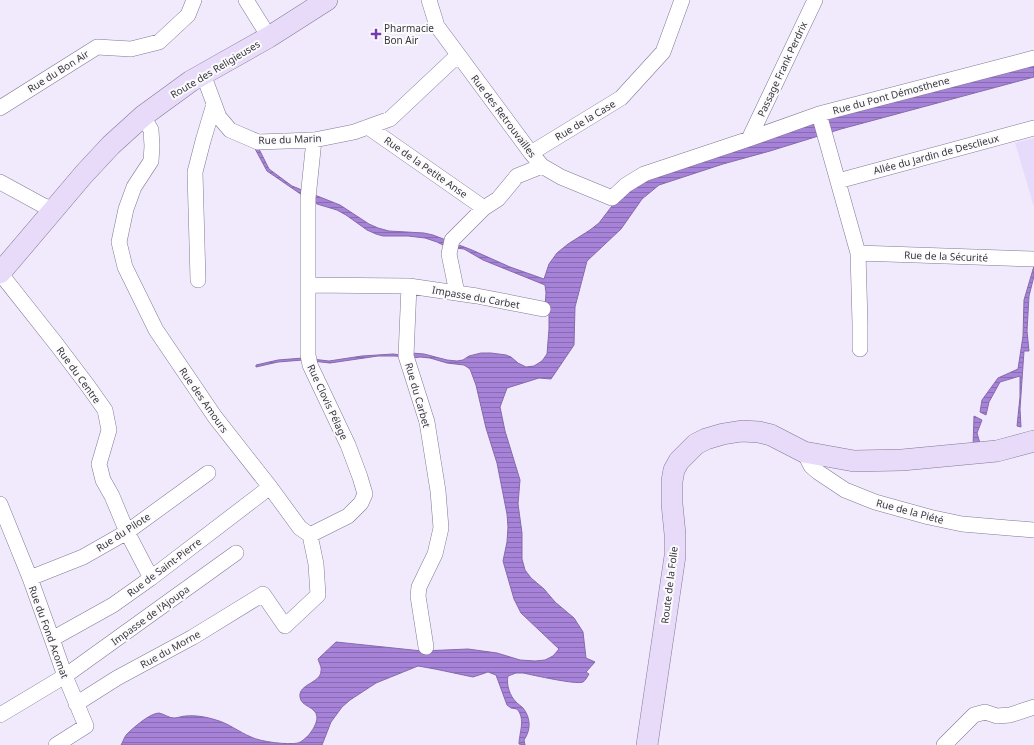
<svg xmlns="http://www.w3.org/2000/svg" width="1034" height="745" viewBox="0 0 1034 745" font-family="'Noto Sans',sans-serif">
	<defs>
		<pattern id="water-rules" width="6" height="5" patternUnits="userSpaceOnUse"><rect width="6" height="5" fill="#a682d8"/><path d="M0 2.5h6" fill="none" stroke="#886bb1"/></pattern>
	</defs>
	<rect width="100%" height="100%" fill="#f1eafd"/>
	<!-- built -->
	<path fill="#e6dbfa" d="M 1034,138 L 1034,207 L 1015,143 Z"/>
	<!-- water -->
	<path fill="url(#water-rules)" stroke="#866bab" d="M 1034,60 L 1034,77 L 841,129 L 770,151 L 723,164 L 659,185 L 642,199 L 621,229 L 587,261 L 575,307 L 574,345 L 551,379 L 539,378 L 507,388 L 500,407 L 505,431 L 520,480 L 518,504 L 522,533 L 522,559 L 525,570 L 531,578 L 544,589 L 555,602 L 574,618 L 583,632 L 586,658 L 595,662 L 586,672 L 589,674 C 587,677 586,680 583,682 C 576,685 533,675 523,673 L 516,673 L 508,676 C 506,685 510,696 516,702 C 518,704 521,706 523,708 C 531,718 531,730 524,740 L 525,745 L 519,744 C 519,733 526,719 517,709 L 511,708 L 507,705 L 496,675 L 488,672 L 473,677 L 435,669 L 418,666 L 376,683 L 350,700 L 342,707 L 331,722 L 322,745 L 121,745 C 123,742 124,737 127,734 C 133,728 150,713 159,713 C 164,714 169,718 174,718 C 178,718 182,716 186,716 C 195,715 207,717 216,720 C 228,723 239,732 251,737 C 261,742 288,745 298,743 C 302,742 305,738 308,736 C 312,731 317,724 317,717 C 316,706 301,707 300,697 C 298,684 321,683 321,671 C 322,667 319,663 318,659 L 336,642 L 422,651 L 468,649 L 497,653 L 520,660 L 535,661 L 545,660 L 553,656 L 559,649 L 521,613 L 514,599 L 503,561 L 507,542 L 508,527 L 507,514 L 497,463 L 486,428 L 476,385 L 470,369 L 464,365 L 447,363 L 430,358 L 420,357 L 412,358 L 395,356 L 378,356 L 330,363 L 303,360 L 278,362 L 256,367 L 256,365 L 278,360 L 303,358 L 329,361 L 362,356 L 393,354 L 401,355 L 412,353 L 424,354 L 447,360 L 457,361 L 463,360 L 469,356 L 481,353 L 491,353 L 506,355 L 511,357 L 518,363 L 526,367 L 534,366 L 542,361 L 547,354 L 549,329 L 549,315 L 545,307 L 546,293 L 545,285 L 483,260 L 464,249 L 447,247 L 437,242 L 425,238 L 408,236 L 383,236 L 376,234 L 367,230 L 346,215 L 337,210 L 317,204 L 302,195 L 267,171 L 253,145 L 257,145 L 269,169 L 292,186 L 340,205 L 369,224 L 378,228 L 389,231 L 424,233 L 433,235 L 472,250 L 510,267 L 544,279 L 549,264 L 557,253 L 568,244 L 590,230 L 599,223 L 625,189 L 810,120 Z
		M 1034,266 L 1034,276 L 1029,296 L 1027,331 L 1029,351 L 1024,351 L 1020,409 L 1021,427 L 1017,426 L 1020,397 L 1020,376 L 1000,382 L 989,402 L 986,415 L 980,412 L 982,400 L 998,378 L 1018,369 L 1023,336 L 1024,300 Z
		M 974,416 L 982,420 L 977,433 L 981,447 L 973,447 Z"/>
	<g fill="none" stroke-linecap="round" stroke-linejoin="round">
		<defs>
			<path id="street" d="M 246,0 L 269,37
				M 429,0 L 437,26 L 531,153 L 542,166 L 561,177 L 612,198 L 626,185 L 644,174 L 749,139 L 819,114 L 1034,58
				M 203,74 L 219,117 L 230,130 L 258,142 L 314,140 L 354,132 L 390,119 L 458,55
				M 0,108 L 97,47 L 131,49 L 159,42 L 188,15 L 194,0
				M 819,114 L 858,253 L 860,323 L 860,349
				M 368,127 L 484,208
				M 749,139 L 815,0
				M 531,153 L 621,98 L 663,52 L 682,0
				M 838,181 L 1034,128
				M 0,182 L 44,206 L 55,209
				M 858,253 L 1034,259
				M 0,273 L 57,345 L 88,386 L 105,410 L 109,430 L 99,464 L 103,480 L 112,496 L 127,532 L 151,578
				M 198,280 L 195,172 L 203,141 L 214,104
				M 308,285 L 409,286 L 477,296 L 543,309
				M 409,286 L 406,356 L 427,422 L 438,491 L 441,528 L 435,554 L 419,587 L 418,596 L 426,647
				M 457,293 L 449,254 L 452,240 L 484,208 L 498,199 L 517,176 L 542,166
				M 804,452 L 811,466 L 818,472 L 845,490 L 875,502 L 929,517 L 962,524 L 1034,530
				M 0,504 L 30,578 L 52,639 L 65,676 L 86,726 L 56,745
				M 310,535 L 348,516 L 361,503 L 365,494 L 360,477 L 348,445 L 310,365 L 308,355 L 308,198 L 314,140
				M 30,578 L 83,557 L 127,532 L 208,473
				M 52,639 L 113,605 L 151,578 L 270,487
				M 76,704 L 117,678 L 193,637 L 263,594 L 285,626 L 318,595 L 316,564 L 310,535 L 300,528 L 270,487 L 215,417 L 156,330 L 125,267 L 119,242 L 126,209 L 134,187 L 151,161 L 152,146 L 151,130 L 143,116
				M 0,715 L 65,676 L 236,553
				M 944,745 L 974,715 L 985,712 L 997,716 L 1010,715 L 1034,707"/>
			<path id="secondary" d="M 0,273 L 84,174 L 111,145 L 143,116 L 191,81 L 269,37 L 327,0
				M 647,745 L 675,556 L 675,534 L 672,504 L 672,481 L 674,470 L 679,461 L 696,444 L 706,439 L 723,434 L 742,431 L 759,432 L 771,435 L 804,452 L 854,461 L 902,460 L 997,451 L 1034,441"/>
		</defs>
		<!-- street casing -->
		<use href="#street" stroke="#837894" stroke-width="16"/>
		<!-- secondary casing -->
		<use href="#secondary" stroke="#837894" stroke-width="22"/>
		<!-- street -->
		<use href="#street" stroke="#fff" stroke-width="15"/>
		<!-- secondary -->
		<use href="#secondary" stroke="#e8dbfa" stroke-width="21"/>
	</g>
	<!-- markers -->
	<path fill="#743bb1" stroke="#fbfbfb" stroke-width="1.5" d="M374 28h4v4h4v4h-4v4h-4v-4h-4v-4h4z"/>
	<g text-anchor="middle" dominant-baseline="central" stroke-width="4" stroke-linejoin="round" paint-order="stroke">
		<!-- poi labels -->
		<g font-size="10" fill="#3a3542" stroke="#fbfbfb" text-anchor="start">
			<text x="384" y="28">Pharmacie<tspan x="384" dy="12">Bon Air</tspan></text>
		</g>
		<!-- street labels -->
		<g font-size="10" fill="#3a3542" stroke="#fbfbfb">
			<text transform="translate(215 69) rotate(-31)">Route des Religieuses</text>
			<text transform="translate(782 69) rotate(-65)">Passage Frank Perdrix</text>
			<text transform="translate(58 71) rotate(-32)">Rue du Bon Air</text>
			<text transform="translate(891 95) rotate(-15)">Rue du Pont Démosthene</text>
			<text transform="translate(504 116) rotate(53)">Rue des Retrouvailles</text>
			<text transform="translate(585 120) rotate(-31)">Rue de la Case</text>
			<text transform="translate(290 139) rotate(-2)">Rue du Marin</text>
			<text transform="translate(936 154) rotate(-15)">Allée du Jardin de Desclieux</text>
			<text transform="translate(426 167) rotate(35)">Rue de la Petite Anse</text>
			<text transform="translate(946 256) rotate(2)">Rue de la Sécurité</text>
			<text transform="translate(476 297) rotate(10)">Impasse du Carbet</text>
			<text transform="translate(79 375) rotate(54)">Rue du Centre</text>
			<text transform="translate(418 395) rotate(74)">Rue du Carbet</text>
			<text transform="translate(204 400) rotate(55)">Rue des Amours</text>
			<text transform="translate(328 402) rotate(65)">Rue Clovis Pélage</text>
			<text transform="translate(910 511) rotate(15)">Rue de la Piété</text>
			<text transform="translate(123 532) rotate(-33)">Rue du Pilote</text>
			<text transform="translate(164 567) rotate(-37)">Rue de Saint-Pierre</text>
			<text transform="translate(669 585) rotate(-83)">Route de la Folie</text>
			<text transform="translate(150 615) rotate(-36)">Impasse de l'Ajoupa</text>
			<text transform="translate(49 632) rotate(70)">Rue du Fond Acomat</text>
			<text transform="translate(170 649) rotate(-29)">Rue du Morne</text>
		</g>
	</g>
</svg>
